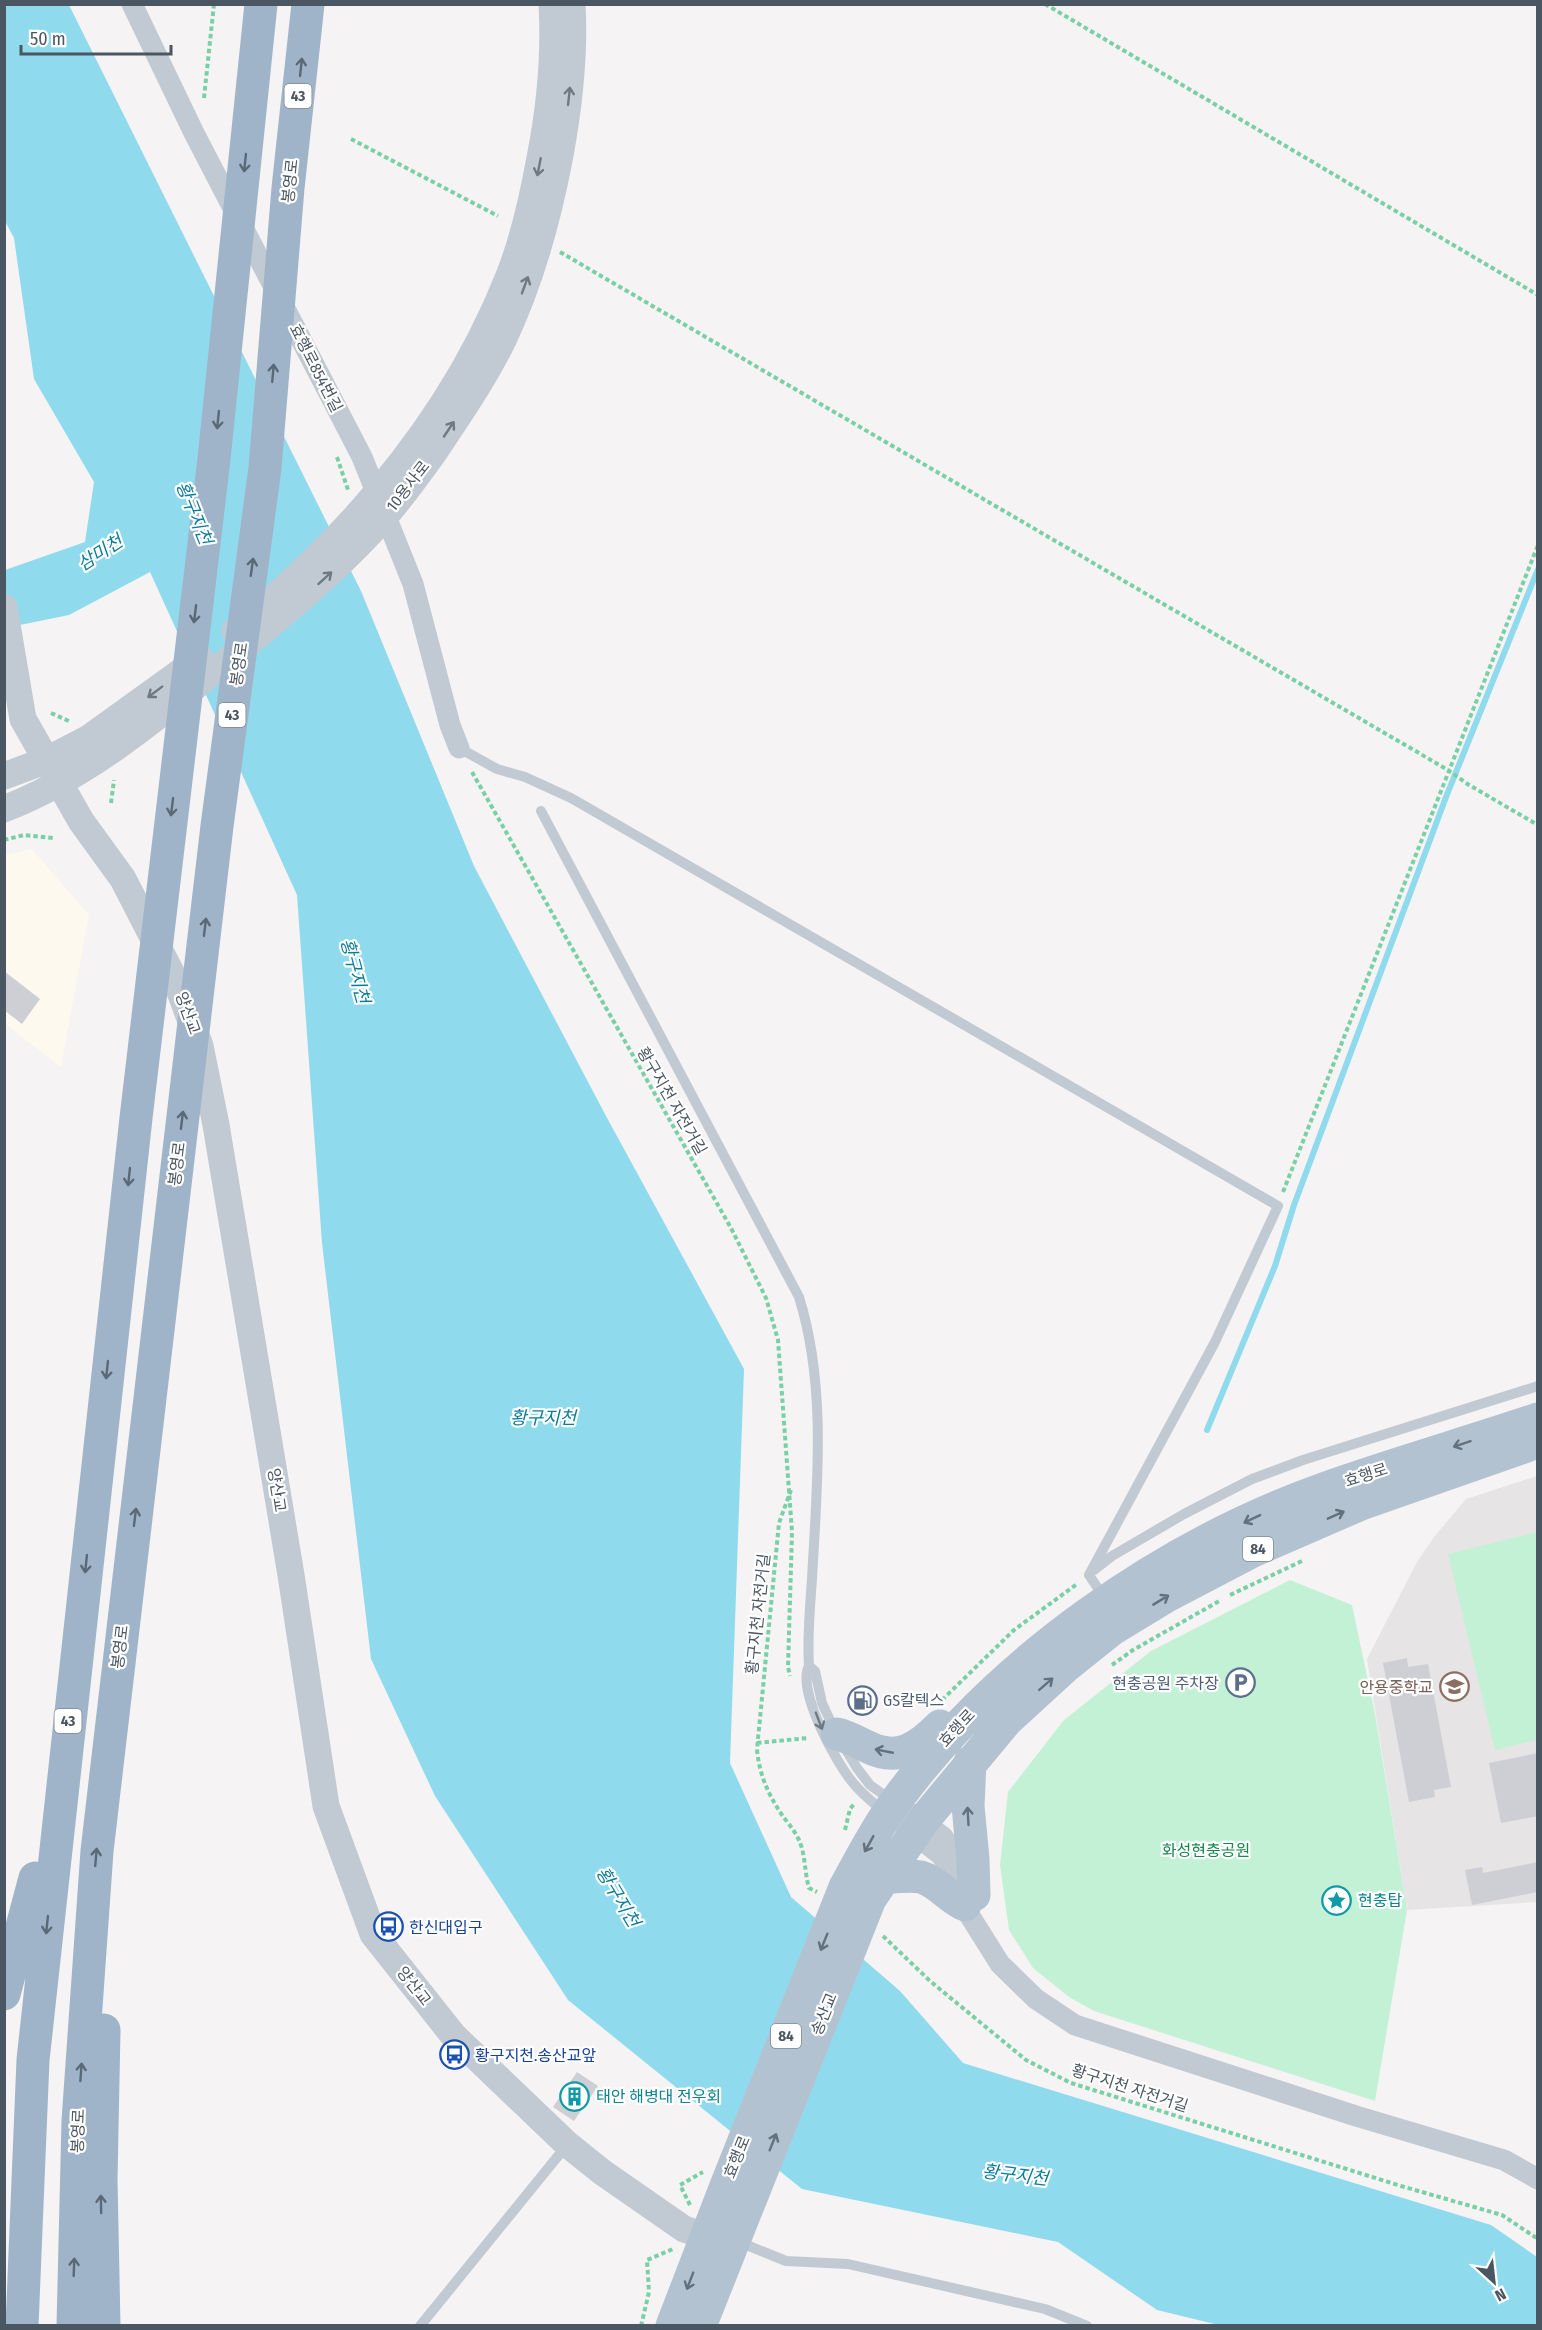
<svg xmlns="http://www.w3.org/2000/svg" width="1542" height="2330" viewBox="0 0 1542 2330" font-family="'Fira Sans Condensed','Noto Sans KR',sans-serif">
	<rect width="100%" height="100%" fill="#f5f3f3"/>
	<!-- commercial -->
	<path fill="#fdf9ef" d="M 32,849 L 89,915 L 61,1067 L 5,1024 L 4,855 Z"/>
	<!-- education -->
	<path fill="#e6e4e5" d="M 1537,1476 L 1537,1902 L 1407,1910 L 1367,1659 L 1417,1562 L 1434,1537 L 1466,1499 Z"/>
	<!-- green -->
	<path fill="#c3f1d5" d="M 1537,1532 L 1537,1740 L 1495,1750 L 1448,1554 Z
		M 1290,1580 L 1352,1605 L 1375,1714 L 1407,1910 L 1375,2101 L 1094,2011 L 1069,1997 L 1033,1968 L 1009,1930 L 1000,1865 L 1008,1792 L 1064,1720 L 1151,1651 Z"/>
	<!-- water -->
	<path fill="#90daee" d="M 5,5 L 69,5 L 361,591 L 474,866 L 606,1116 L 744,1369 L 730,1763 L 791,1897 L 900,1991 L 963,2063 L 1491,2225 L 1537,2257 L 1537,2325 L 1223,2326 L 1157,2310 L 1058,2242 L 802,2189 L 568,2000 L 435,1796 L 371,1659 L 322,1243 L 297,895 L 150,572 L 69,615 L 5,628 L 5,570 L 85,542 L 94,482 L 34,379 L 14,238 L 5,221 Z"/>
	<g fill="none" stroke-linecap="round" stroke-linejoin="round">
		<!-- stream -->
		<path stroke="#90daee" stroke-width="6" d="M 1207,1430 L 1275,1266 L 1294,1205 L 1446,797 L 1538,569"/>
	</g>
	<!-- building -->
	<path fill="#cdcfd5" d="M 4,971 L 40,999 L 22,1024 L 4,1010 Z
		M 1407,1658 L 1408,1667 L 1428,1664 L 1451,1787 L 1434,1790 L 1435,1797 L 1409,1802 L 1383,1663 Z
		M 1538,1753 L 1538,1816 L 1501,1823 L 1489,1763 Z
		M 1538,1862 L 1538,1892 L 1472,1905 L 1465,1870 L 1482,1867 L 1483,1873 Z
		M 577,2072 L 598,2086 L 574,2121 L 553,2107 Z"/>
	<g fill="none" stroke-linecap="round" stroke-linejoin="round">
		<!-- path -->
		<path stroke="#7ad0a6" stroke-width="4" stroke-dasharray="4.5 3" stroke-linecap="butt" d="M 1045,4 L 1538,295
			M 204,98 L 214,4
			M 351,139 L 498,216
			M 560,252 L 1448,770 L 1469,785 L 1538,825
			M 337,457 L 348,490
			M 51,713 L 71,722
			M 472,772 L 731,1228 L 766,1298 L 778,1340 L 792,1532 L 788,1667 L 790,1676
			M 111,803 L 114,780
			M 4,840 L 24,835 L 53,838
			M 1283,1192 L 1538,545
			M 791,1490 L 779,1523 L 757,1749 C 759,1774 768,1794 782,1815 C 787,1822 794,1830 798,1838 C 806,1854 804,1871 809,1888 L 817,1892
			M 1230,1595 L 1302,1561
			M 1112,1665 L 1133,1650 L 1221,1600
			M 942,1700 L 1014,1630 L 1077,1584
			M 757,1743 L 808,1738
			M 845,1830 L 850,1809 L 854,1804
			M 883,1936 L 930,1981 L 1026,2060 L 1071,2083 L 1401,2186 L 1502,2215 L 1538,2239
			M 690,2205 L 680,2185 L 703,2172
			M 641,2326 L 649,2292 L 647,2260 L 673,2249"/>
		<!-- service -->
		<path stroke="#c1cad2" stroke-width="10" d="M 459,748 L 497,769 L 525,777 L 571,798 L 1278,1206 L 1215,1342 L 1089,1575 L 1105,1599
			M 541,811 L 799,1297 C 827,1387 817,1486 812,1579 C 810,1608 807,1637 809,1666 C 796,1690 837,1765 854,1784 C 863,1795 875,1804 885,1813
			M 1094,1570 L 1112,1556 L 1184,1514 L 1252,1479 L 1303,1460 L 1538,1386
			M 809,1666 L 815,1671 L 822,1703 L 835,1731
			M 843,1745 L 857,1768 L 870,1785 L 891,1800
			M 736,2245 L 749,2246 L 786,2261 L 848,2264 L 1045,2309 L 1087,2326
			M 420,2326 L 567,2145"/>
		<!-- minor -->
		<path stroke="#c1cad2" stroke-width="21" d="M 132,4 L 194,133 L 362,457 L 413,584 L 450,725 L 459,748
			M 912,1814 L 943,1837 L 960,1861
			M 905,1827 L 941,1855 L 949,1867 L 968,1913 L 1000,1964 L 1036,1999 L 1075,2025 L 1356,2116 L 1504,2160 L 1538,2179"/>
		<!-- tertiary -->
		<path stroke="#c1cad2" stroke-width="27" d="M 4,607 L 23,719 L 81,821 L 123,879 L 178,986 L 200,1046 L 216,1125 L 291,1575 L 326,1806 L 373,1934 L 453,2035 L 567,2144 L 602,2172 L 684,2229 L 724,2242
			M 235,631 C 352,535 453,418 509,276 C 524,238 533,197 540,158 C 550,107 555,56 552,4
			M 4,776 L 47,760 L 89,738 L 200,658
			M 4,809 C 84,778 152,722 218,668 C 270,625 323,583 370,533 C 394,508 414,480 435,451 C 459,415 484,379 503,340 C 531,281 548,219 560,155 C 569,106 575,55 572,4"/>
		<!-- primary -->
		<path stroke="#b3c2d1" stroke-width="33" d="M 837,1734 C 849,1737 857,1742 868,1747 C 898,1762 918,1748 940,1726
			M 970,1762 L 968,1806 L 973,1859 L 974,1895
			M 883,1878 C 895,1877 909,1875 921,1877 C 938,1882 949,1898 965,1905
			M 672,2326 L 726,2186 L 845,1887 C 861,1858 876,1828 896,1801 C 998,1661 1163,1546 1326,1488 C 1396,1463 1467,1443 1538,1419
			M 700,2326 L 870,1899 L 923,1821 L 1007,1720 L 1066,1666 L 1111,1630 L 1167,1596 L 1255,1550 L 1361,1504 L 1527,1446"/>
		<!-- trunk -->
		<path stroke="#9fb4c9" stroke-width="33" d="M 4,1994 L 35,1878
			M 104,2030 L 101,2179 L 104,2326
			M 22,2326 L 33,2060 L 136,1118 L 214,459 L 261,4
			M 73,2326 L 78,2121 L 97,1851 L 217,826 L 265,468 L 288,188 L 308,4"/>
	</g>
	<!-- one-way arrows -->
	<defs><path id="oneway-shaft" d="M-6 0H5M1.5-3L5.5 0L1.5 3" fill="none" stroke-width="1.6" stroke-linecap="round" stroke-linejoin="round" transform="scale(1.5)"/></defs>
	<g stroke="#5b6976">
		<use href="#oneway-shaft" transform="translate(301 67) rotate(-84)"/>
		<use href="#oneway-shaft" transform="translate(245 163) rotate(96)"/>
		<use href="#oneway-shaft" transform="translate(273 373) rotate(-85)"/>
		<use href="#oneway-shaft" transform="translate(218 420) rotate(96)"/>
		<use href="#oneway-shaft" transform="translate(252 567) rotate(-82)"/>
		<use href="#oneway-shaft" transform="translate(195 614) rotate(97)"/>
		<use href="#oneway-shaft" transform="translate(172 807) rotate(97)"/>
		<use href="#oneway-shaft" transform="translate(205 927) rotate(-83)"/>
		<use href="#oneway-shaft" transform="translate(182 1120) rotate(-83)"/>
		<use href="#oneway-shaft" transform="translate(129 1177) rotate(96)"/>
		<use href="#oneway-shaft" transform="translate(107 1370) rotate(96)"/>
		<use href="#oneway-shaft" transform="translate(135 1517) rotate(-83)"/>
		<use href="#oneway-shaft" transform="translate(86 1564) rotate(96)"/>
		<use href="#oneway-shaft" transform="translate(96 1857) rotate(-85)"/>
		<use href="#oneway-shaft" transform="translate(47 1925) rotate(96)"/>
		<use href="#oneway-shaft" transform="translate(81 2072) rotate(-86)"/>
		<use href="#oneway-shaft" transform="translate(101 2204) rotate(-91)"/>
		<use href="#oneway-shaft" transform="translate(74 2267) rotate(-88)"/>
	</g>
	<g stroke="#6e7983">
		<use href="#oneway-shaft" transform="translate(569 96) rotate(-84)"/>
		<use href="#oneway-shaft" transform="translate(539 167) rotate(101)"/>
		<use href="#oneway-shaft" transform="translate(525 285) rotate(-70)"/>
		<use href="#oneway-shaft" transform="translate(449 429) rotate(-56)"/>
		<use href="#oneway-shaft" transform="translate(325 578) rotate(-42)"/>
		<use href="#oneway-shaft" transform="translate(155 692) rotate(143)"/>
		<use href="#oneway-shaft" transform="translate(819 1721) rotate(69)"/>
	</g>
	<g stroke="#64717d">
		<use href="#oneway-shaft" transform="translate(1462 1444) rotate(162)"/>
		<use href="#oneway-shaft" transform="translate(1336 1515) rotate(-24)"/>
		<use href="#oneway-shaft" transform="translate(1252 1519) rotate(155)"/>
		<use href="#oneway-shaft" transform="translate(1161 1600) rotate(-31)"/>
		<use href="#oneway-shaft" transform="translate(1046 1684) rotate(-41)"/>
		<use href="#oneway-shaft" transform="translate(884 1751) rotate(-169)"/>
		<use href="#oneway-shaft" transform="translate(968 1816) rotate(-93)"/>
		<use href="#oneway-shaft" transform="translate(869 1844) rotate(119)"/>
		<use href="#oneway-shaft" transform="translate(824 1942) rotate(112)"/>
		<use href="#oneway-shaft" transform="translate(773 2142) rotate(-68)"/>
		<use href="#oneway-shaft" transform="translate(690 2281) rotate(111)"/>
	</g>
	<!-- icons -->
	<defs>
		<symbol id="parking-ring" viewBox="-11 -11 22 22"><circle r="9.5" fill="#fff" stroke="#5c6f8a" stroke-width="1.5"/><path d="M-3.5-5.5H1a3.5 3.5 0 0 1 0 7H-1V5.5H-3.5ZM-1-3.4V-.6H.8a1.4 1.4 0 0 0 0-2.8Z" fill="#5c6f8a"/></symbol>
		<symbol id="school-ring" viewBox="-11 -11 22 22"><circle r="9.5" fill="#fff" stroke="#8d6e63" stroke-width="1.5"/><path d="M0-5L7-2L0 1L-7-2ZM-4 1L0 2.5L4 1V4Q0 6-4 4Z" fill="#8d6e63"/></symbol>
		<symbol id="fuel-ring" viewBox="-11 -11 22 22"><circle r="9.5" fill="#fff" stroke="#5c6f8a" stroke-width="1.5"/><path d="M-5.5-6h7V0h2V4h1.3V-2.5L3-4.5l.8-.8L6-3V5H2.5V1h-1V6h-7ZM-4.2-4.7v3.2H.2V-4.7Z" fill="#5c6f8a"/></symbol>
		<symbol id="sight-ring" viewBox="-11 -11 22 22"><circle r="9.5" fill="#fff" stroke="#0f9aa8" stroke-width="1.5"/><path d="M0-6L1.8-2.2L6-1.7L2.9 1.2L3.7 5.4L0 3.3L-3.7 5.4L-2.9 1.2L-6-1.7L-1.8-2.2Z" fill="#0f9aa8"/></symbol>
		<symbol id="bus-ring" viewBox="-11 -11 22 22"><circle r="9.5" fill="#fff" stroke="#1a4fb4" stroke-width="1.5"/><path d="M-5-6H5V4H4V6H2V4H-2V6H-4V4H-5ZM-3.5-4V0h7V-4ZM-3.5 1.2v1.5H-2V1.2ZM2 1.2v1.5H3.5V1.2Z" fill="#1a4fb4"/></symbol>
		<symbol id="building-ring" viewBox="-11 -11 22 22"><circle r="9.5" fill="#fff" stroke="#0f9aa8" stroke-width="1.5"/><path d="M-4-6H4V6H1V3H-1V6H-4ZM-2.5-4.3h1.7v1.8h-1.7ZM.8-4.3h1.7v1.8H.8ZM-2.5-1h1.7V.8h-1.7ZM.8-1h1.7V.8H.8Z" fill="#0f9aa8"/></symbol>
	</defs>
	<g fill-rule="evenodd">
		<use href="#parking-ring" x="1224" y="1666" width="33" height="33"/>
		<use href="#school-ring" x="1438" y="1670" width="33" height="33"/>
		<use href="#fuel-ring" x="846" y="1684" width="33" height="33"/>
		<use href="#sight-ring" x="1320" y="1884" width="33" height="33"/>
		<use href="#bus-ring" x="372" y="1910" width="33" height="33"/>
		<use href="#bus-ring" x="438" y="2038" width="33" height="33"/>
		<use href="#building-ring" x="558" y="2080" width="33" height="33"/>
	</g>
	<g text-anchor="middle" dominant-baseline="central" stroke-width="4.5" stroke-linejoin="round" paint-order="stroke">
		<!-- shield labels -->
		<g fill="#fff" stroke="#808990" stroke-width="1.5">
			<rect x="284.5" y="84" width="27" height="24" rx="4.5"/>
			<rect x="218.5" y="703" width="27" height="24" rx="4.5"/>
			<rect x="1243" y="1537" width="30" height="24" rx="4.5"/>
			<rect x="54.5" y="1709" width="27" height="24" rx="4.5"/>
			<rect x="771" y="2024" width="30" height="24" rx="4.5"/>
		</g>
		<g font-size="15" font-weight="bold" fill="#4a5661">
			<text x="298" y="96">43</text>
			<text x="232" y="715">43</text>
			<text x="1258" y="1549">84</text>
			<text x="68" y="1721">43</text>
			<text x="786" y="2036">84</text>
		</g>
		<!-- street labels -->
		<g font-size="16" fill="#4a5661" stroke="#fff">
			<text transform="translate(290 181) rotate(-84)">봉영로</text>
			<text transform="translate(316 368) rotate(63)">효행로854번길</text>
			<text transform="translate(408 486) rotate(-52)">10용사로</text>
			<text transform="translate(239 664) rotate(-82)">봉영로</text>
			<text transform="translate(188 1013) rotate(70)">양산교</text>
			<text transform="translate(672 1101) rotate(60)">황구지천 자전거길</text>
			<text transform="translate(177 1164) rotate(-83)">봉영로</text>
			<text transform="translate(1366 1475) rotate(-18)">효행로</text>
			<text transform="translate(277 1490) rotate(81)">양산교</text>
			<text transform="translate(758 1614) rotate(-84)">황구지천 자전거길</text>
			<text transform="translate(120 1647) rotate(-83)">봉영로</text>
			<text transform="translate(957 1728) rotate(-47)">효행로</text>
			<text transform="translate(414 1986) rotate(52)">양산교</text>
			<text transform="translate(824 2014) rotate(-68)">송산교</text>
			<text transform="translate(1130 2088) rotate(18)">황구지천 자전거길</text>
			<text transform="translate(78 2131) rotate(-88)">봉영로</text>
			<text transform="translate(737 2157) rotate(-68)">효행로</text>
		</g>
		<!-- service labels -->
		<g font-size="16" fill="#4e5e75" stroke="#fff" text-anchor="end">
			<text x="1219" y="1683">현충공원 주차장</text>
			<text x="883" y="1700" text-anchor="start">GS칼텍스</text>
		</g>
		<!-- education labels -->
		<g font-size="16" fill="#785e54" stroke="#fff" text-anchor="end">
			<text x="1433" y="1687">안용중학교</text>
		</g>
		<!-- park labels -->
		<g font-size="16" fill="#17864f" stroke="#fff">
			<text x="1206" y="1850">화성현충공원</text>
		</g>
		<!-- culture labels -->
		<g font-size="16" fill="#0d838f" stroke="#fff" text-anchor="start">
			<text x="1358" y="1900">현충탑</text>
			<text x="596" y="2096">태안 해병대 전우회</text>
		</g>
		<!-- transit labels -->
		<g font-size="16" fill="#164399" stroke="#fff" text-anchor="start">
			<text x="409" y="1927">한신대입구</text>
			<text x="475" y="2055">황구지천.송산교앞</text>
		</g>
		<!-- water labels -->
		<g font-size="18" font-style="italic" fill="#0c7c9b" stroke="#fff">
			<text transform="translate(194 513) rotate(68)">황구지천</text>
			<text transform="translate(100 553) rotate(-33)">삼미천</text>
			<text transform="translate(355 971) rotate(75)">황구지천</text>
			<text x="543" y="1418">황구지천</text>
			<text transform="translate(618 1897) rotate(59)">황구지천</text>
			<text transform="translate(1015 2175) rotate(7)">황구지천</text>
		</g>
	</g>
	<!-- border -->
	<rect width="1542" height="2330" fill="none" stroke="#4a5661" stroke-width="12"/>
	<!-- north arrow -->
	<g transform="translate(1494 2282) rotate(153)" stroke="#ffffff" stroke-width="4.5" paint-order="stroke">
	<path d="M0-4.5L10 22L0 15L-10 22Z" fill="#4a5661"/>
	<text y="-9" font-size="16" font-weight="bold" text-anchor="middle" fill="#4a5661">N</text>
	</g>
	<!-- scale -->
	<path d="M21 45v9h150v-9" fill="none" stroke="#4a5661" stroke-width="3"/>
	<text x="30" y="45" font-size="18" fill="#4a5661" stroke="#ffffff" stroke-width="4.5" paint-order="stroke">50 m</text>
</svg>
